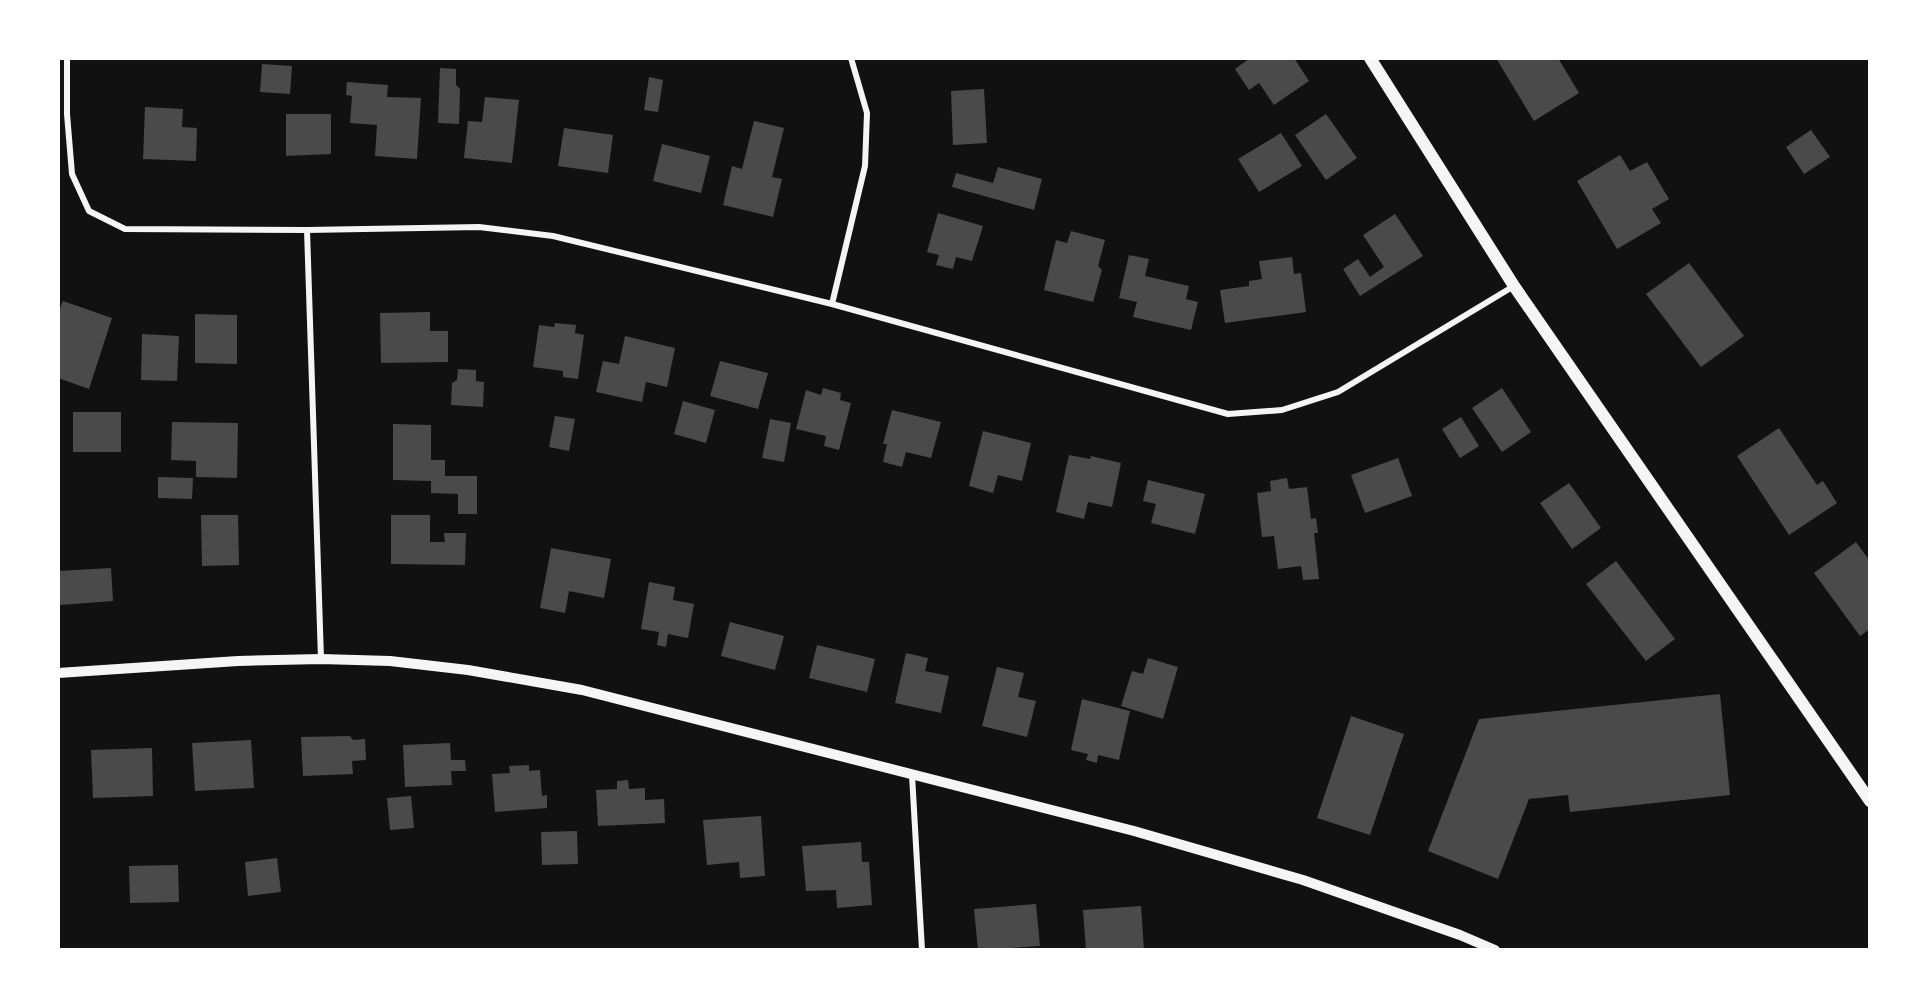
<svg xmlns="http://www.w3.org/2000/svg" width="1928" height="1008" viewBox="0 0 1928 1008" font-family="Helvetica,sans-serif">
	<rect width="100%" height="100%" fill="#111"/>
	<!-- building -->
	<path fill="#4a4a4a" d="M 1250,58 L 1294,58 L 1309,81 L 1274,105 L 1259,83 L 1249,90 L 1235,69 Z
		M 1496,58 L 1558,58 L 1579,93 L 1534,121 Z
		M 262,64 L 292,66 L 290,94 L 260,92 Z
		M 440,68 L 456,69 L 456,85 L 460,89 L 459,124 L 438,123 Z
		M 649,77 L 663,80 L 658,112 L 644,110 Z
		M 347,82 L 388,85 L 387,97 L 421,98 L 417,159 L 375,156 L 377,125 L 350,123 L 352,96 L 346,95 Z
		M 984,89 L 987,143 L 953,145 L 951,91 Z
		M 485,97 L 519,100 L 512,163 L 464,158 L 468,121 L 482,122 Z
		M 145,107 L 183,109 L 182,127 L 197,128 L 196,161 L 143,159 Z
		M 286,114 L 331,114 L 331,154 L 286,156 Z
		M 1326,114 L 1357,158 L 1326,180 L 1295,135 Z
		M 754,121 L 784,128 L 772,177 L 782,179 L 773,217 L 723,205 L 732,166 L 742,169 Z
		M 564,128 L 613,135 L 608,173 L 558,166 Z
		M 1811,130 L 1830,157 L 1804,174 L 1786,147 Z
		M 1281,133 L 1302,166 L 1259,192 L 1238,159 Z
		M 662,144 L 710,156 L 701,193 L 653,181 Z
		M 1620,155 L 1630,171 L 1647,162 L 1669,199 L 1652,209 L 1661,223 L 1617,249 L 1577,181 Z
		M 998,167 L 1042,179 L 1034,210 L 952,187 L 956,173 L 993,183 Z
		M 938,213 L 983,226 L 972,261 L 956,257 L 953,269 L 936,265 L 939,255 L 927,252 Z
		M 1395,214 L 1423,256 L 1360,296 L 1343,269 L 1358,259 L 1370,277 L 1384,267 L 1363,235 Z
		M 1071,231 L 1105,240 L 1098,266 L 1102,270 L 1093,302 L 1044,290 L 1056,240 L 1067,243 Z
		M 1129,255 L 1149,259 L 1145,276 L 1189,286 L 1186,299 L 1198,302 L 1191,330 L 1133,317 L 1137,302 L 1119,298 Z
		M 1292,257 L 1294,274 L 1301,273 L 1306,312 L 1225,323 L 1220,290 L 1249,286 L 1249,281 L 1262,279 L 1259,261 Z
		M 1689,263 L 1744,336 L 1701,367 L 1646,294 Z
		M 63,301 L 112,318 L 89,389 L 58,378 L 58,313 Z
		M 430,312 L 430,331 L 448,331 L 448,362 L 381,363 L 380,313 Z
		M 195,314 L 237,315 L 237,364 L 195,363 Z
		M 555,323 L 576,325 L 575,333 L 584,335 L 578,379 L 563,377 L 563,371 L 533,367 L 539,325 L 554,327 Z
		M 142,334 L 179,336 L 177,381 L 141,380 Z
		M 625,336 L 675,348 L 667,387 L 646,382 L 642,402 L 596,392 L 603,361 L 619,364 Z
		M 720,361 L 768,373 L 758,409 L 710,396 Z
		M 458,369 L 476,370 L 476,381 L 484,382 L 483,407 L 451,405 L 452,383 L 457,380 Z
		M 823,388 L 841,393 L 840,400 L 851,403 L 839,450 L 824,446 L 826,436 L 796,429 L 806,390 L 821,395 Z
		M 1502,388 L 1531,432 L 1502,452 L 1472,408 Z
		M 683,401 L 715,410 L 706,443 L 674,434 Z
		M 892,410 L 941,422 L 931,458 L 906,452 L 902,467 L 883,462 L 887,444 L 883,444 Z
		M 73,412 L 121,412 L 121,452 L 73,452 Z
		M 555,416 L 575,419 L 569,451 L 549,447 Z
		M 1461,417 L 1479,446 L 1460,458 L 1442,429 Z
		M 770,419 L 791,423 L 784,462 L 762,458 Z
		M 172,422 L 238,423 L 237,478 L 196,477 L 196,461 L 171,460 Z
		M 393,424 L 431,425 L 431,460 L 445,460 L 445,476 L 477,476 L 477,514 L 458,514 L 458,494 L 431,493 L 431,481 L 393,480 Z
		M 1779,428 L 1817,485 L 1823,481 L 1837,503 L 1789,535 L 1737,456 Z
		M 983,431 L 1031,443 L 1022,481 L 998,475 L 993,493 L 969,486 Z
		M 1069,455 L 1090,459 L 1091,456 L 1121,463 L 1112,507 L 1088,502 L 1084,519 L 1056,512 Z
		M 1398,458 L 1412,496 L 1365,513 L 1351,475 Z
		M 158,477 L 193,478 L 192,499 L 158,498 Z
		M 1287,478 L 1289,489 L 1307,487 L 1311,519 L 1316,518 L 1318,533 L 1314,533 L 1319,579 L 1303,580 L 1301,566 L 1278,569 L 1274,536 L 1262,537 L 1257,493 L 1271,491 L 1270,481 Z
		M 1148,480 L 1205,494 L 1195,534 L 1151,523 L 1156,504 L 1143,501 Z
		M 1569,483 L 1601,528 L 1572,549 L 1540,503 Z
		M 201,515 L 238,515 L 239,565 L 202,566 Z
		M 391,515 L 430,515 L 430,542 L 445,542 L 444,533 L 466,533 L 465,565 L 391,564 Z
		M 1856,542 L 1870,561 L 1870,629 L 1860,636 L 1814,573 Z
		M 551,548 L 611,559 L 604,598 L 569,591 L 565,613 L 540,608 Z
		M 1616,561 L 1675,639 L 1646,661 L 1586,584 Z
		M 111,568 L 113,601 L 60,605 L 58,571 Z
		M 649,582 L 675,587 L 673,600 L 694,604 L 688,638 L 668,634 L 666,647 L 657,645 L 659,632 L 641,629 Z
		M 730,622 L 784,636 L 775,670 L 721,656 Z
		M 817,645 L 875,659 L 867,692 L 809,678 Z
		M 906,653 L 928,658 L 925,671 L 949,676 L 941,713 L 895,703 Z
		M 1148,658 L 1178,667 L 1163,719 L 1121,706 L 1132,671 L 1143,674 Z
		M 997,667 L 1024,673 L 1018,697 L 1036,701 L 1027,737 L 982,726 Z
		M 1720,694 L 1730,795 L 1570,812 L 1568,795 L 1529,799 L 1498,879 L 1428,851 L 1479,719 Z
		M 1082,699 L 1130,711 L 1119,760 L 1098,755 L 1097,763 L 1086,760 L 1088,754 L 1071,750 Z
		M 1351,716 L 1404,734 L 1370,835 L 1317,818 Z
		M 350,736 L 353,740 L 365,739 L 366,760 L 352,761 L 353,774 L 303,776 L 301,737 Z
		M 251,740 L 254,788 L 195,791 L 192,743 Z
		M 450,743 L 451,760 L 465,760 L 466,771 L 451,771 L 452,785 L 405,787 L 403,745 Z
		M 152,748 L 153,796 L 93,798 L 91,750 Z
		M 529,765 L 529,771 L 540,770 L 542,796 L 547,795 L 547,808 L 495,812 L 492,774 L 510,773 L 509,766 Z
		M 628,780 L 629,789 L 645,788 L 645,800 L 664,799 L 665,823 L 598,826 L 596,790 L 617,789 L 617,781 Z
		M 411,796 L 414,828 L 390,830 L 387,798 Z
		M 761,816 L 765,876 L 740,878 L 739,862 L 707,865 L 703,820 Z
		M 577,831 L 578,864 L 542,865 L 541,832 Z
		M 861,842 L 862,862 L 869,862 L 872,905 L 837,908 L 836,890 L 806,891 L 802,846 Z
		M 277,858 L 281,892 L 248,896 L 245,862 Z
		M 178,865 L 179,902 L 130,903 L 129,866 Z
		M 1036,904 L 1040,946 L 978,950 L 974,909 Z
		M 1141,906 L 1144,950 L 1086,950 L 1083,910 Z"/>
	<g fill="none" stroke-linecap="round" stroke-linejoin="round">
		<!-- minor -->
		<path stroke="#f5f5f5" stroke-width="6" d="M 67,58 L 67,114 L 72,174 L 89,211 L 125,229 L 307,230 L 479,227 L 553,236 L 832,304 L 1228,414 L 1282,410 L 1338,392 L 1514,286
			M 307,230 L 321,659
			M 832,304 L 865,166 L 867,113 L 851,58
			M 912,775 L 922,950"/>
		<!-- tertiary -->
		<path stroke="#f5f5f5" stroke-width="10" d="M 58,673 L 238,661 L 321,659 L 390,661 L 468,670 L 582,690 L 1134,831 L 1303,880 L 1460,935 L 1495,950"/>
		<!-- secondary -->
		<path stroke="#f5f5f5" stroke-width="12" d="M 1370,58 L 1514,286 L 1870,801"/>
	</g>
	<!-- border -->
	<rect width="1928" height="1008" fill="none" stroke="#ffffff" stroke-width="120"/>
</svg>
